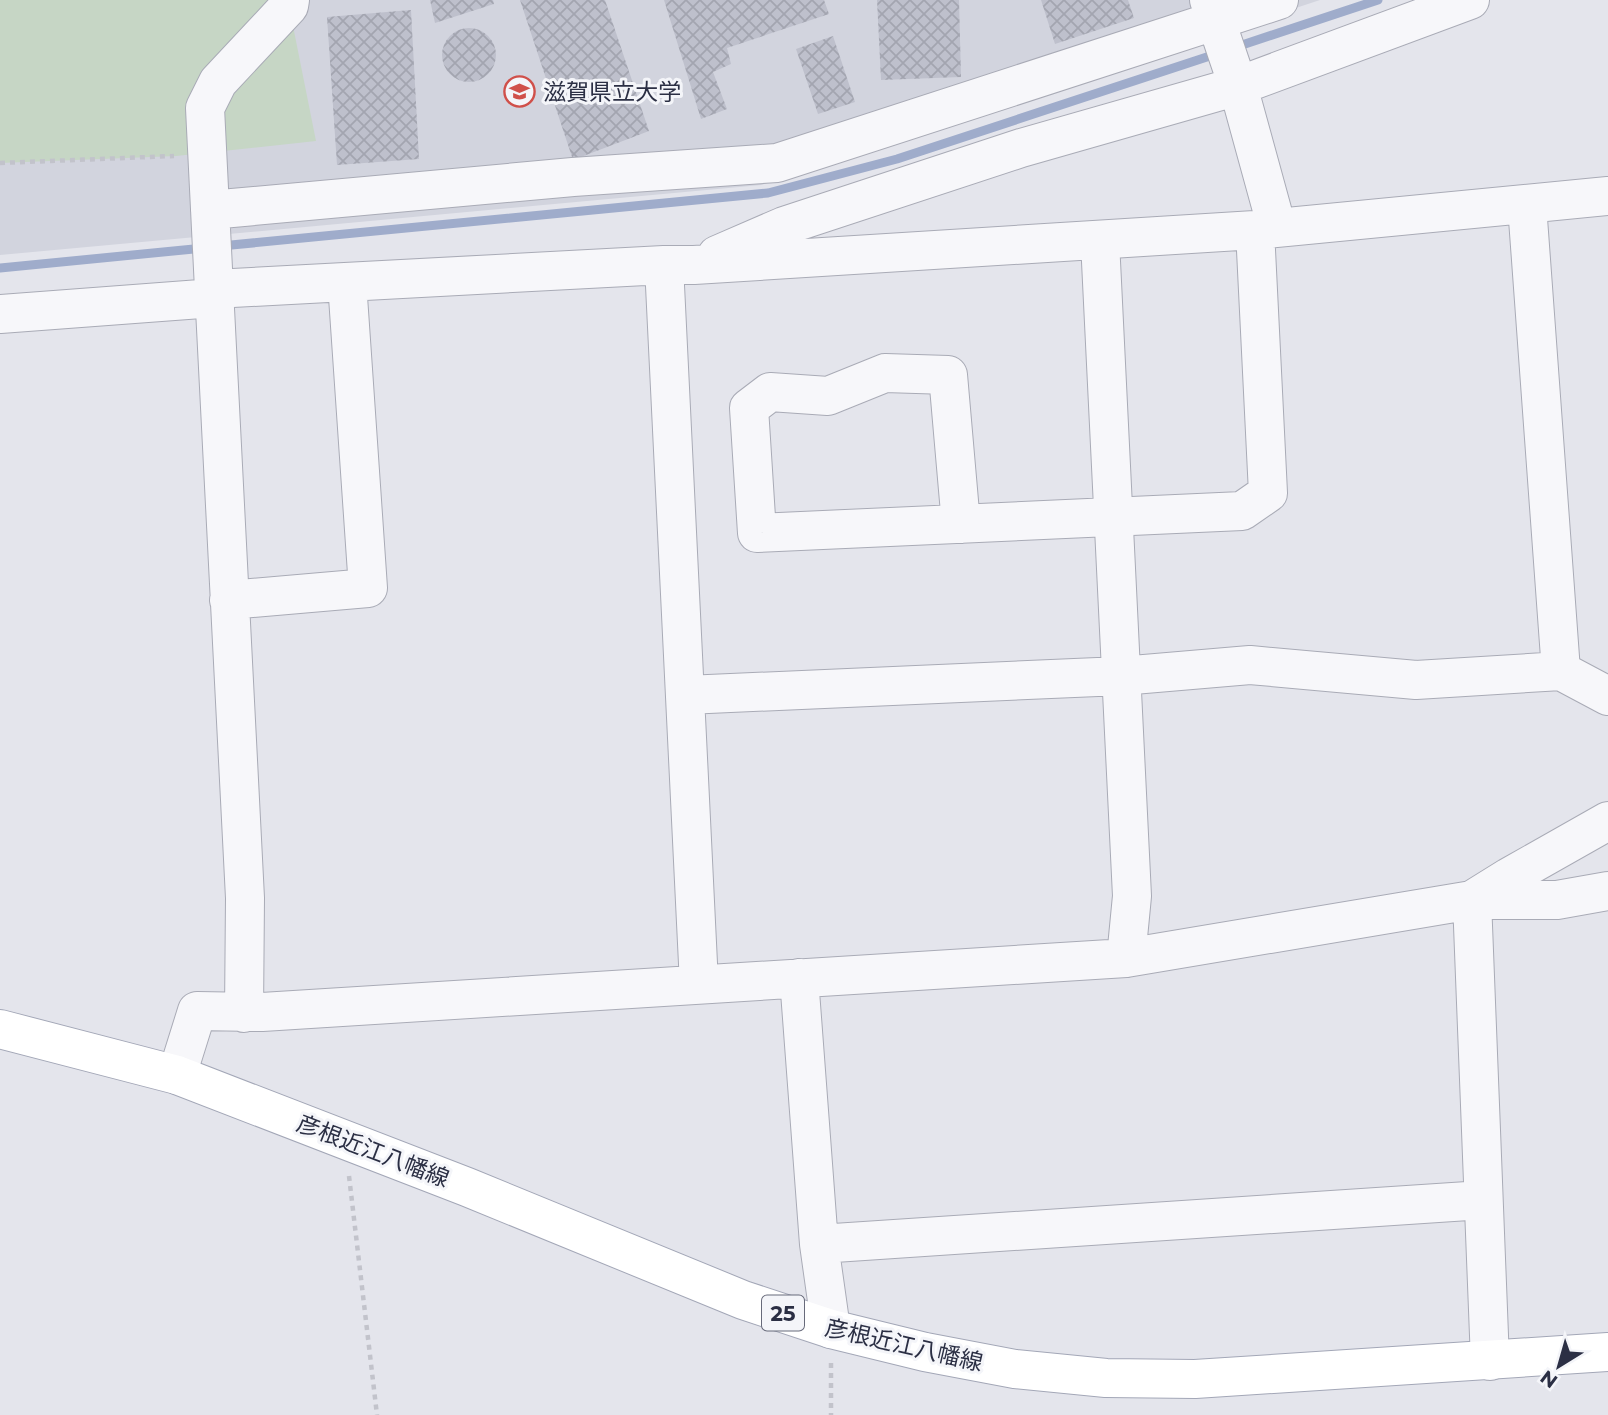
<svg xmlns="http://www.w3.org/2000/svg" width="1608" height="1415" viewBox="0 0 1608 1415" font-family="Montserrat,'Noto Sans JP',sans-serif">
	<defs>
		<pattern id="building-cross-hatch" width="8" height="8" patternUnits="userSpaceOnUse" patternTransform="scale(1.75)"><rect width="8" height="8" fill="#bec0cc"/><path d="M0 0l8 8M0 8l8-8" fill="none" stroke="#a3a5b0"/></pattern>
	</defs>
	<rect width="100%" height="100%" fill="#e4e5ec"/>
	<!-- built -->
	<path fill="#d2d4de" d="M 0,0 L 1320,0 L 761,185 L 0,255 Z"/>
	<!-- green -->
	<path fill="#c6d6c5" d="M 0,0 L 290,0 L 289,6 L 316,141 L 176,156 L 0,163 Z"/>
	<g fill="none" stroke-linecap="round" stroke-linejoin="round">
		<!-- stream -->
		<path stroke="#9faccb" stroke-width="9" d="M 1236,47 L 1378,0
			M 221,246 L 768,193 L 897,159 L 1219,53
			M 0,268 L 204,248"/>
	</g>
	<!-- building -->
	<path fill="url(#building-cross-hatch)" d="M 430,0 L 493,0 L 494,4 L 435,23 Z
		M 520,0 L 605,0 L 649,131 L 573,160 Z
		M 664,0 L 824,0 L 829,14 L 727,48 L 731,64 L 713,72 L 727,109 L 701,119 Z
		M 877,0 L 959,0 L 961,77 L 881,80 Z
		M 1041,0 L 1128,0 L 1134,18 L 1055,44 Z
		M 411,10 L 419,159 L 337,165 L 327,17 Z
		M442 55a27 27 0 1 1 54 0a27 27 0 1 1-54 0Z
		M 833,36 L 855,102 L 818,114 L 796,49 Z"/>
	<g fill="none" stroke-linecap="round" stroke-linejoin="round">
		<defs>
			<path id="minor" d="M 1209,0 L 1238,86 L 1277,228
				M 1527,205 L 1561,671
				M 210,210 L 573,177 L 777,163 L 1279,0
				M 1100,241 L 1132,896 L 1126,958
				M 717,255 L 784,226 L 1021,148 L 1238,86 L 1470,0
				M 664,265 L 699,984
				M 214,289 L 205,108 L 218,82 L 289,6 L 290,0
				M 0,314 L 214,298
				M 961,524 L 948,375 L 885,373 L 828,396 L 770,392 L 749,408 L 757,533 L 1242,511 L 1268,493 L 1255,230
				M 229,600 L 368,588 L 347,282
				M 686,695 L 1121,676 L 1250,665 L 1416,680 L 1561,671 L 1608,696
				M 1472,900 L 1490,1361
				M 1472,900 L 1509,877 L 1608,821
				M 799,978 L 819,1244
				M 244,1013 L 245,898 L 214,289 L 664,265 L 694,265 L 1255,230 L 1608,196
				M 177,1075 L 197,1011 L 262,1012 L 1126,958 L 1472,900 L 1557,900 L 1608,891
				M 831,1329 L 819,1244 L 1483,1200"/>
			<path id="major" d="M 0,1029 L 177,1075 L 467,1187 L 743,1300 L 831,1329 L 925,1352 L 1015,1369 L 1106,1378 L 1195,1379 L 1608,1352"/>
		</defs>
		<!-- minor casing -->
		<use href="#minor" stroke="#a9abb6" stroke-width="40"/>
		<!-- major casing -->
		<use href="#major" stroke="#a3a7b7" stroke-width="40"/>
		<!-- path -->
		<path stroke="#c2c3cb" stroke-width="4.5" stroke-dasharray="5 5" stroke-linecap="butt" d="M 0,163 L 174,156
			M 349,1176 L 377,1415
			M 831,1363 L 831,1415"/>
		<!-- minor -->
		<use href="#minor" stroke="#f7f7fa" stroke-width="38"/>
		<!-- major -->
		<use href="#major" stroke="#fff" stroke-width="38"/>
	</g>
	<!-- icons -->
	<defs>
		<symbol id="university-ring" viewBox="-11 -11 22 22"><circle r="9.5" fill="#f4f5f9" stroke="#d0504a" stroke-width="1.5"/><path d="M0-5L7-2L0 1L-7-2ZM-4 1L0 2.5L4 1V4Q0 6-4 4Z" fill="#d0504a"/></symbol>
	</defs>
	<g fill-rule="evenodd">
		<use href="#university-ring" x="502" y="74" width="35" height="35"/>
	</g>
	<g text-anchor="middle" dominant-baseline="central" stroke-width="6" stroke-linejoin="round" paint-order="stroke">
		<!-- shield labels -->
		<rect fill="#f4f5f9" stroke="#676a7a" stroke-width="2" x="762" y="1295.5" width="42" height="35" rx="5"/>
		<g font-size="21" font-weight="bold" fill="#2b2f44">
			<text x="783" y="1313">25</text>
		</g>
		<!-- poi labels -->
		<g font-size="23" fill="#2b2f44" stroke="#f4f5f9" text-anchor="start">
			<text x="543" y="92">滋賀県立大学</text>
		</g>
		<!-- street labels -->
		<g font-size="23" fill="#2b2f44" stroke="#f4f5f9">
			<text transform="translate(373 1151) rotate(21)">彦根近江八幡線</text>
			<text transform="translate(904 1345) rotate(13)">彦根近江八幡線</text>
		</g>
	</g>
	<!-- north arrow -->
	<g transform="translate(1559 1366) rotate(217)" stroke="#f4f5f9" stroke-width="5" paint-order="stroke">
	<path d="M0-5L12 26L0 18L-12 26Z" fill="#2b2f44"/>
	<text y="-10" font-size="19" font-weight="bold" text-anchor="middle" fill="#2b2f44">N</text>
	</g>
</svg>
